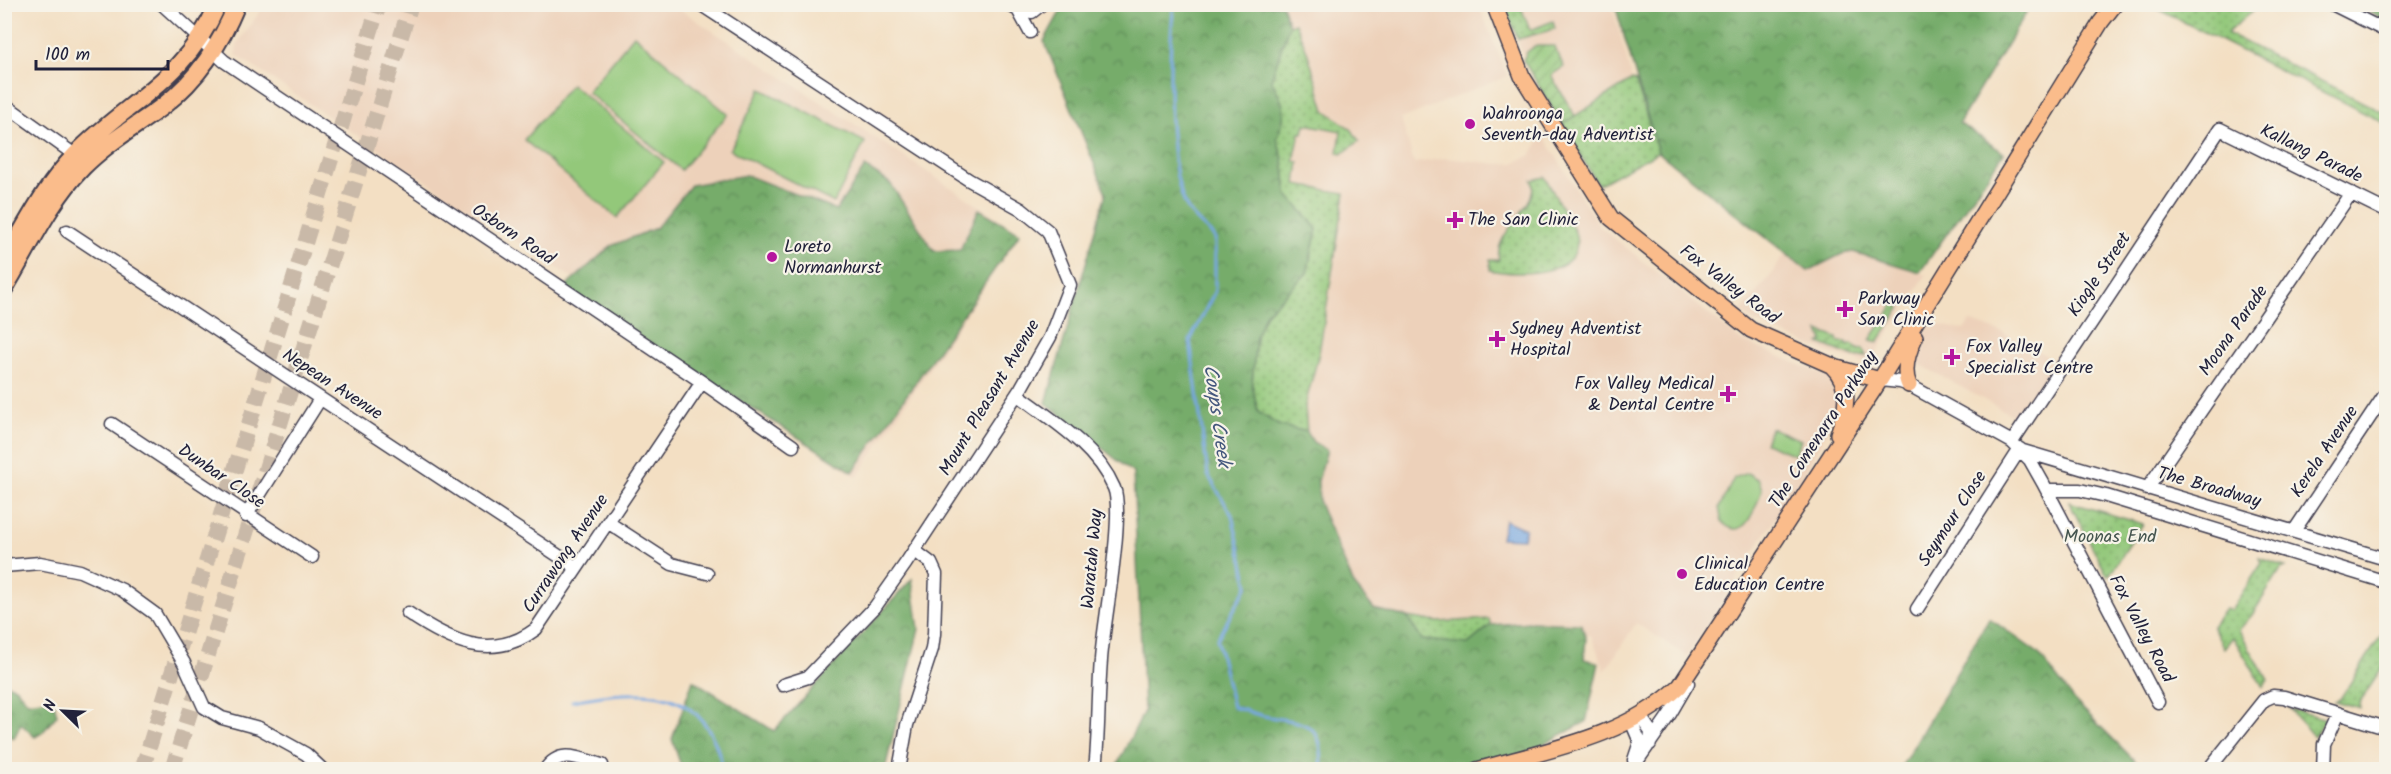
<svg xmlns="http://www.w3.org/2000/svg" width="2391" height="774" viewBox="0 0 2391 774" font-family="Kalam,sans-serif">
	<defs>
		<pattern id="grass-dots" width="8" height="8" patternUnits="userSpaceOnUse" patternTransform="scale(1.5)"><rect width="8" height="8" fill="#93c87a"/><path d="M2 2h.1M6 6h.1" fill="none" stroke="#78a265" stroke-width="1.8" stroke-linecap="round"/></pattern>
		<pattern id="forest-crowns" width="20" height="18" patternUnits="userSpaceOnUse" patternTransform="scale(1.5)"><rect width="20" height="18" fill="#76ac6a"/><path d="M2 6a3 3 0 1 1 6 0M12 15a3 3 0 1 1 6 0" fill="none" stroke="#608c58"/></pattern>
		<pattern id="garden-furrows" width="10" height="10" patternUnits="userSpaceOnUse" patternTransform="scale(1.5)"><rect width="10" height="10" fill="#93c87a"/><path d="M-1 1l2-2M0 10L10 0M9 11l2-2" fill="none" stroke="#78a265"/></pattern>
	</defs>
	<rect width="100%" height="100%" fill="#f7f3e8"/>
	<filter id="ink" filterUnits="userSpaceOnUse"><feTurbulence type="fractalNoise" baseFrequency=".0167" numOctaves="2"/><feDisplacementMap in="SourceGraphic" scale="12" xChannelSelector="R" yChannelSelector="G"/><feConvolveMatrix kernelMatrix="1 2 1 2 8 2 1 2 1" color-interpolation-filters="sRGB"/></filter>
	<filter id="wash" filterUnits="userSpaceOnUse"><feTurbulence type="fractalNoise" baseFrequency=".008" numOctaves="4" result="noise"/><feDisplacementMap in="SourceGraphic" scale="24" xChannelSelector="R" yChannelSelector="G"/><feGaussianBlur stdDeviation="1.35" result="paint"/><feColorMatrix in="noise" values="0 0 0 0 0 0 0 0 0 0 0 0 0 0 0 0 0 1.4 0 .05"/><feComposite in="paint" operator="in"/></filter>
	<g filter="url(#wash)">
		<rect width="100%" height="100%" fill="#f3dfc3"/>
		<!-- built -->
		<path fill="#edd1ba" d="M 265,5 L 673,5 L 1020,233 L 857,477 L 714,381 L 577,281 L 236,55 L 237,44 Z
			M 1275,5 L 1479,5 L 1507,76 L 1401,119 L 1414,163 L 1446,158 L 1498,164 L 1514,163 L 1531,155 L 1543,135 L 1599,226 L 1742,341 L 1827,376 L 1837,383 L 1840,399 L 1827,431 L 1809,465 L 1687,656 L 1636,623 L 1605,671 L 1591,635 L 1381,649 L 1248,417 L 1287,194 Z
			M 1503,5 L 1612,5 L 1632,80 L 1562,124 L 1528,67 Z
			M 1853,252 L 1926,275 L 1872,359 L 1863,362 L 1835,355 L 1754,322 L 1741,311 L 1772,274 L 1785,254 L 1808,271 L 1842,254 Z
			M 1970,321 L 2005,334 L 2057,361 L 2019,419 L 1912,360 L 1930,323 L 1964,330 Z"/>
		<!-- grass -->
		<path fill="url(#grass-dots)" stroke="#5a755a" stroke-width="1.5" d="M 1504,5 L 1520,5 L 1530,30 L 1553,21 L 1555,29 L 1518,39 Z
			M 2150,5 L 2259,5 L 2227,33 L 2386,114 L 2386,124 Z
			M 1295,23 L 1307,51 L 1325,110 L 1352,130 L 1359,141 L 1342,154 L 1338,153 L 1341,131 L 1305,124 L 1303,133 L 1300,133 L 1294,161 L 1299,162 L 1296,185 L 1345,193 L 1319,353 L 1305,406 L 1307,432 L 1278,425 L 1258,413 L 1252,384 L 1256,336 L 1266,313 L 1307,273 L 1317,229 L 1287,194 L 1283,159 L 1277,139 C 1288,112 1285,104 1271,80 L 1289,25 Z
			M 1632,80 L 1636,82 L 1658,152 L 1598,185 L 1562,124 Z
			M 1545,177 L 1575,232 C 1589,277 1517,276 1490,270 L 1490,260 L 1499,260 C 1493,231 1540,207 1532,180 Z
			M 2069,502 L 2143,524 L 2108,577 Z
			M 2260,558 L 2286,567 L 2281,569 L 2252,615 L 2239,630 L 2268,680 L 2263,687 L 2233,637 L 2224,648 L 2212,626 L 2225,609 L 2231,610 L 2262,563 Z
			M 1407,617 L 1438,622 L 1489,619 L 1491,625 L 1468,644 L 1421,640 Z
			M 2386,628 L 2386,663 L 2359,703 L 2360,708 L 2335,701 L 2340,699 Z
			M 2290,709 L 2326,719 L 2314,737 Z"/>
		<!-- forest -->
		<path fill="url(#forest-crowns)" stroke="#4c6752" stroke-width="1.5" d="M 1064,5 L 1282,5 L 1289,25 L 1271,80 C 1285,104 1288,112 1277,139 L 1283,159 L 1287,194 L 1317,229 L 1307,273 L 1266,313 L 1256,336 L 1252,384 L 1258,412 L 1278,425 L 1307,432 L 1313,442 L 1327,450 L 1318,481 L 1319,503 L 1354,585 L 1374,609 L 1407,617 L 1422,640 L 1468,644 L 1491,625 L 1530,622 L 1581,624 L 1586,638 L 1584,659 L 1599,663 L 1586,722 L 1496,769 L 1115,769 L 1144,711 L 1133,473 L 1046,403 L 1106,193 L 1044,41 Z
			M 1615,5 L 2031,5 L 1959,123 L 2004,153 L 1920,272 L 1853,252 L 1842,254 L 1808,271 L 1658,152 Z
			M 2356,5 L 2386,5 L 2386,21 Z
			M 865,167 L 890,183 L 934,251 L 960,250 L 979,209 L 1020,233 L 853,472 L 563,289 L 611,246 L 656,228 L 691,185 L 746,175 L 836,210 Z
			M 912,579 L 919,629 L 885,769 L 682,769 L 672,739 L 693,680 L 774,731 Z
			M 1989,618 L 2038,653 L 2075,701 L 2143,769 L 1900,769 Z
			M 5,684 L 15,687 L 28,702 L 53,698 L 57,715 L 42,733 L 35,737 L 21,724 L 14,738 L 5,736 Z"/>
		<!-- garden -->
		<path fill="url(#garden-furrows)" stroke="#5a755a" stroke-width="1.5" d="M 1535,46 L 1554,46 L 1564,67 L 1551,75 L 1575,116 L 1562,124 L 1523,60 L 1527,52 Z
			M 1895,303 L 1901,307 L 1878,342 L 1870,340 Z
			M 1819,331 L 1837,338 L 1838,342 L 1846,342 L 1848,346 L 1852,344 L 1859,350 L 1863,349 L 1866,356 L 1854,357 L 1819,343 L 1823,341 Z"/>
		<!-- pitch -->
		<path fill="#93c87a" stroke="#5a755a" stroke-width="1.5" d="M 634,35 L 728,114 L 681,170 L 587,92 Z
			M 571,84 L 664,162 L 617,218 L 524,140 Z
			M 761,89 L 865,142 L 834,203 L 730,150 Z
			M 1771,428 L 1801,440 L 1795,455 L 1765,443 Z
			M 1747,473 L 1759,480 L 1762,490 C 1756,506 1745,545 1722,522 L 1719,508 L 1734,478 Z"/>
		<!-- water -->
		<path fill="#77a7e1" stroke="#4c648e" stroke-width="1.5" d="M 1505,520 L 1525,529 L 1523,539 L 1501,538 Z"/>
		<g fill="none" stroke-linecap="round" stroke-linejoin="round">
			<!-- stream -->
			<path stroke="#77a7e1" stroke-width="3" d="M 1174,4 C 1168,47 1166,177 1189,211 C 1196,221 1207,229 1215,238 L 1215,291 L 1190,341 L 1208,475 L 1232,515 L 1248,585 L 1217,639 L 1233,707 C 1245,710 1257,715 1269,717 C 1306,723 1325,723 1321,770
				M 572,701 C 642,688 707,683 723,770"/>
		</g>
	</g>
	<g filter="url(#ink)">
		<g fill="none" stroke-linecap="round" stroke-linejoin="round">
			<!-- highway-tunnel -->
			<path stroke="#c9b9a8" stroke-width="16" stroke-dasharray="16 8" stroke-linecap="butt" d="M 142,770 L 379,4
				M 172,770 L 411,4"/>
			<defs>
				<path id="minor" d="M 162,4 L 224,61 L 702,382 L 793,446
					M 700,4 L 969,180 L 1021,209 L 1048,231 L 1070,285 L 1050,337 L 1021,388 L 906,563 L 875,607 L 808,677 L 783,685
					M 1008,4 L 1018,10 L 1030,32
					M 2332,4 L 2386,31
					M 1018,10 L 1032,12 L 1042,4
					M 4,104 L 75,155
					M 67,231 L 577,568
					M 1880,380 L 1900,382 L 1909,385 L 2012,442 L 2030,460 L 2043,483 L 2158,702
					M 1017,394 C 1052,420 1096,446 1114,488 C 1125,514 1103,626 1101,660 C 1098,697 1099,733 1095,770
					M 112,424 L 312,557
					M 2012,442 L 2220,129 L 2386,211
					M 2023,451 L 2386,559
					M 2147,489 L 2351,193
					M 2047,490 L 2080,490 L 2106,496 L 2386,582
					M 246,516 L 320,399
					M 609,523 L 672,564 L 707,573
					M 2294,531 L 2386,393
					M 4,566 L 40,563 L 80,571 L 122,590 L 155,614 L 184,663 L 204,707 L 222,718 L 259,728 L 306,754 L 323,770
					M 1917,609 L 2020,449
					M 408,613 C 448,640 491,663 536,629 L 702,382
					M 1640,716 L 1651,732 L 1650,744
					M 1631,721 L 1640,742 L 1634,760
					M 545,770 C 560,747 580,759 602,765
					M 899,770 L 907,725 L 932,649 L 934,634 L 936,574 L 931,563 L 915,551
					M 1631,770 L 1670,714 L 1688,683
					M 2208,770 L 2264,700 L 2273,696 L 2284,697 L 2386,728
					M 2323,770 L 2324,744 L 2338,713"/>
				<path id="major" d="M 1494,4 L 1522,76 L 1611,218 L 1751,330 L 1837,368 L 1880,380
					M 1831,365 C 1852,385 1847,409 1838,434
					M 1909,385 C 1902,370 1908,352 1915,337
					M 1477,770 C 1547,750 1626,737 1680,686 L 1880,380 L 2101,22 L 2115,4"/>
				<path id="highway" d="M 4,262 C 26,225 45,186 75,155 C 129,99 184,82 218,4
					M 4,289 C 29,248 49,202 83,167 C 107,143 136,126 163,106 C 198,79 220,45 237,4"/>
			</defs>
			<!-- minor casing -->
			<use href="#minor" stroke="#413e4f" stroke-width="15"/>
			<!-- major casing -->
			<use href="#major" stroke="#413e4f" stroke-width="18"/>
			<!-- highway casing -->
			<use href="#highway" stroke="#413e4f" stroke-width="20"/>
			<!-- minor -->
			<use href="#minor" stroke="#fff" stroke-width="12"/>
			<!-- major -->
			<use href="#major" stroke="#fabc8b" stroke-width="15"/>
			<!-- highway -->
			<use href="#highway" stroke="#fabc8b" stroke-width="16"/>
		</g>
	</g>
	<!-- markers -->
	<g fill="#b5179e" stroke="#f7f3e8" stroke-width="2">
		<circle cx="1470" cy="124" r="6"/>
		<path d="M1452 211h6v6h6v6h-6v6h-6v-6h-6v-6h6z"/>
		<circle cx="772" cy="257" r="6"/>
		<path d="M1842 300h6v6h6v6h-6v6h-6v-6h-6v-6h6z"/>
		<path d="M1494 330h6v6h6v6h-6v6h-6v-6h-6v-6h6z"/>
		<path d="M1949 348h6v6h6v6h-6v6h-6v-6h-6v-6h6z"/>
		<path d="M1725 385h6v6h6v6h-6v6h-6v-6h-6v-6h6z"/>
		<circle cx="1682" cy="574" r="6"/>
	</g>
	<g text-anchor="middle" dominant-baseline="central" stroke-width="4.5" stroke-linejoin="round" paint-order="stroke">
		<!-- poi labels -->
		<g font-size="18" fill="#22223b" stroke="#f7f3e8" text-anchor="start">
			<text x="1482" y="114">Wahroonga<tspan x="1482" dy="21">Seventh-day Adventist</tspan></text>
			<text x="1468" y="220">The San Clinic</text>
			<text x="784" y="247">Loreto<tspan x="784" dy="21">Normanhurst</tspan></text>
			<text x="1858" y="299">Parkway<tspan x="1858" dy="21">San Clinic</tspan></text>
			<text x="1510" y="329">Sydney Adventist<tspan x="1510" dy="21">Hospital</tspan></text>
			<text x="1966" y="347">Fox Valley<tspan x="1966" dy="21">Specialist Centre</tspan></text>
			<text x="1714" y="384" text-anchor="end">Fox Valley Medical<tspan x="1714" dy="21">&amp; Dental Centre</tspan></text>
			<text x="1694" y="564">Clinical<tspan x="1694" dy="21">Education Centre</tspan></text>
		</g>
		<!-- street labels -->
		<g font-size="18" fill="#22223b" stroke="#f7f3e8">
			<text transform="translate(2311 154) rotate(26)">Kallang Parade</text>
			<text transform="translate(513 235) rotate(34)">Osborn Road</text>
			<text transform="translate(2100 275) rotate(-56)">Kiogle Street</text>
			<text transform="translate(1729 285) rotate(37)">Fox Valley Road</text>
			<text transform="translate(2234 331) rotate(-55)">Moona Parade</text>
			<text transform="translate(332 385) rotate(33)">Nepean Avenue</text>
			<text transform="translate(990 398) rotate(-59)">Mount Pleasant Avenue</text>
			<text transform="translate(1824 430) rotate(-57)">The Comenarra Parkway</text>
			<text transform="translate(2325 452) rotate(-56)">Kerela Avenue</text>
			<text transform="translate(221 477) rotate(34)">Dunbar Close</text>
			<text transform="translate(2209 488) rotate(16)">The Broadway</text>
			<text transform="translate(1953 519) rotate(-57)">Seymour Close</text>
			<text transform="translate(566 554) rotate(-56)">Currawong Avenue</text>
			<text transform="translate(1093 559) rotate(-85)">Waratah Way</text>
			<text transform="translate(2141 629) rotate(62)">Fox Valley Road</text>
		</g>
		<!-- park labels -->
		<g font-size="18" fill="#44544e" stroke="#f7f3e8">
			<text x="2110" y="537">Moonas End</text>
		</g>
		<!-- water labels -->
		<g font-size="20" font-style="italic" fill="#44577d" stroke="#f7f3e8">
			<text transform="translate(1216 416) rotate(82)">Coups Creek</text>
		</g>
	</g>
	<!-- margin -->
	<rect width="2391" height="774" fill="none" stroke="#f7f3e8" stroke-width="24"/>
	<!-- north arrow -->
	<g transform="translate(63 711) rotate(294)" stroke="#f7f3e8" stroke-width="4.5" paint-order="stroke">
	<path d="M0-4.5L10 22L0 15L-10 22Z" fill="#22223b"/>
	<text y="-9" font-size="16" font-weight="bold" text-anchor="middle" fill="#22223b">N</text>
	</g>
	<!-- scale -->
	<path d="M36 60v9h132v-9" fill="none" stroke="#22223b" stroke-width="3"/>
	<text x="45" y="60" font-size="18" fill="#22223b" stroke="#f7f3e8" stroke-width="4.5" paint-order="stroke">100 m</text>
</svg>
